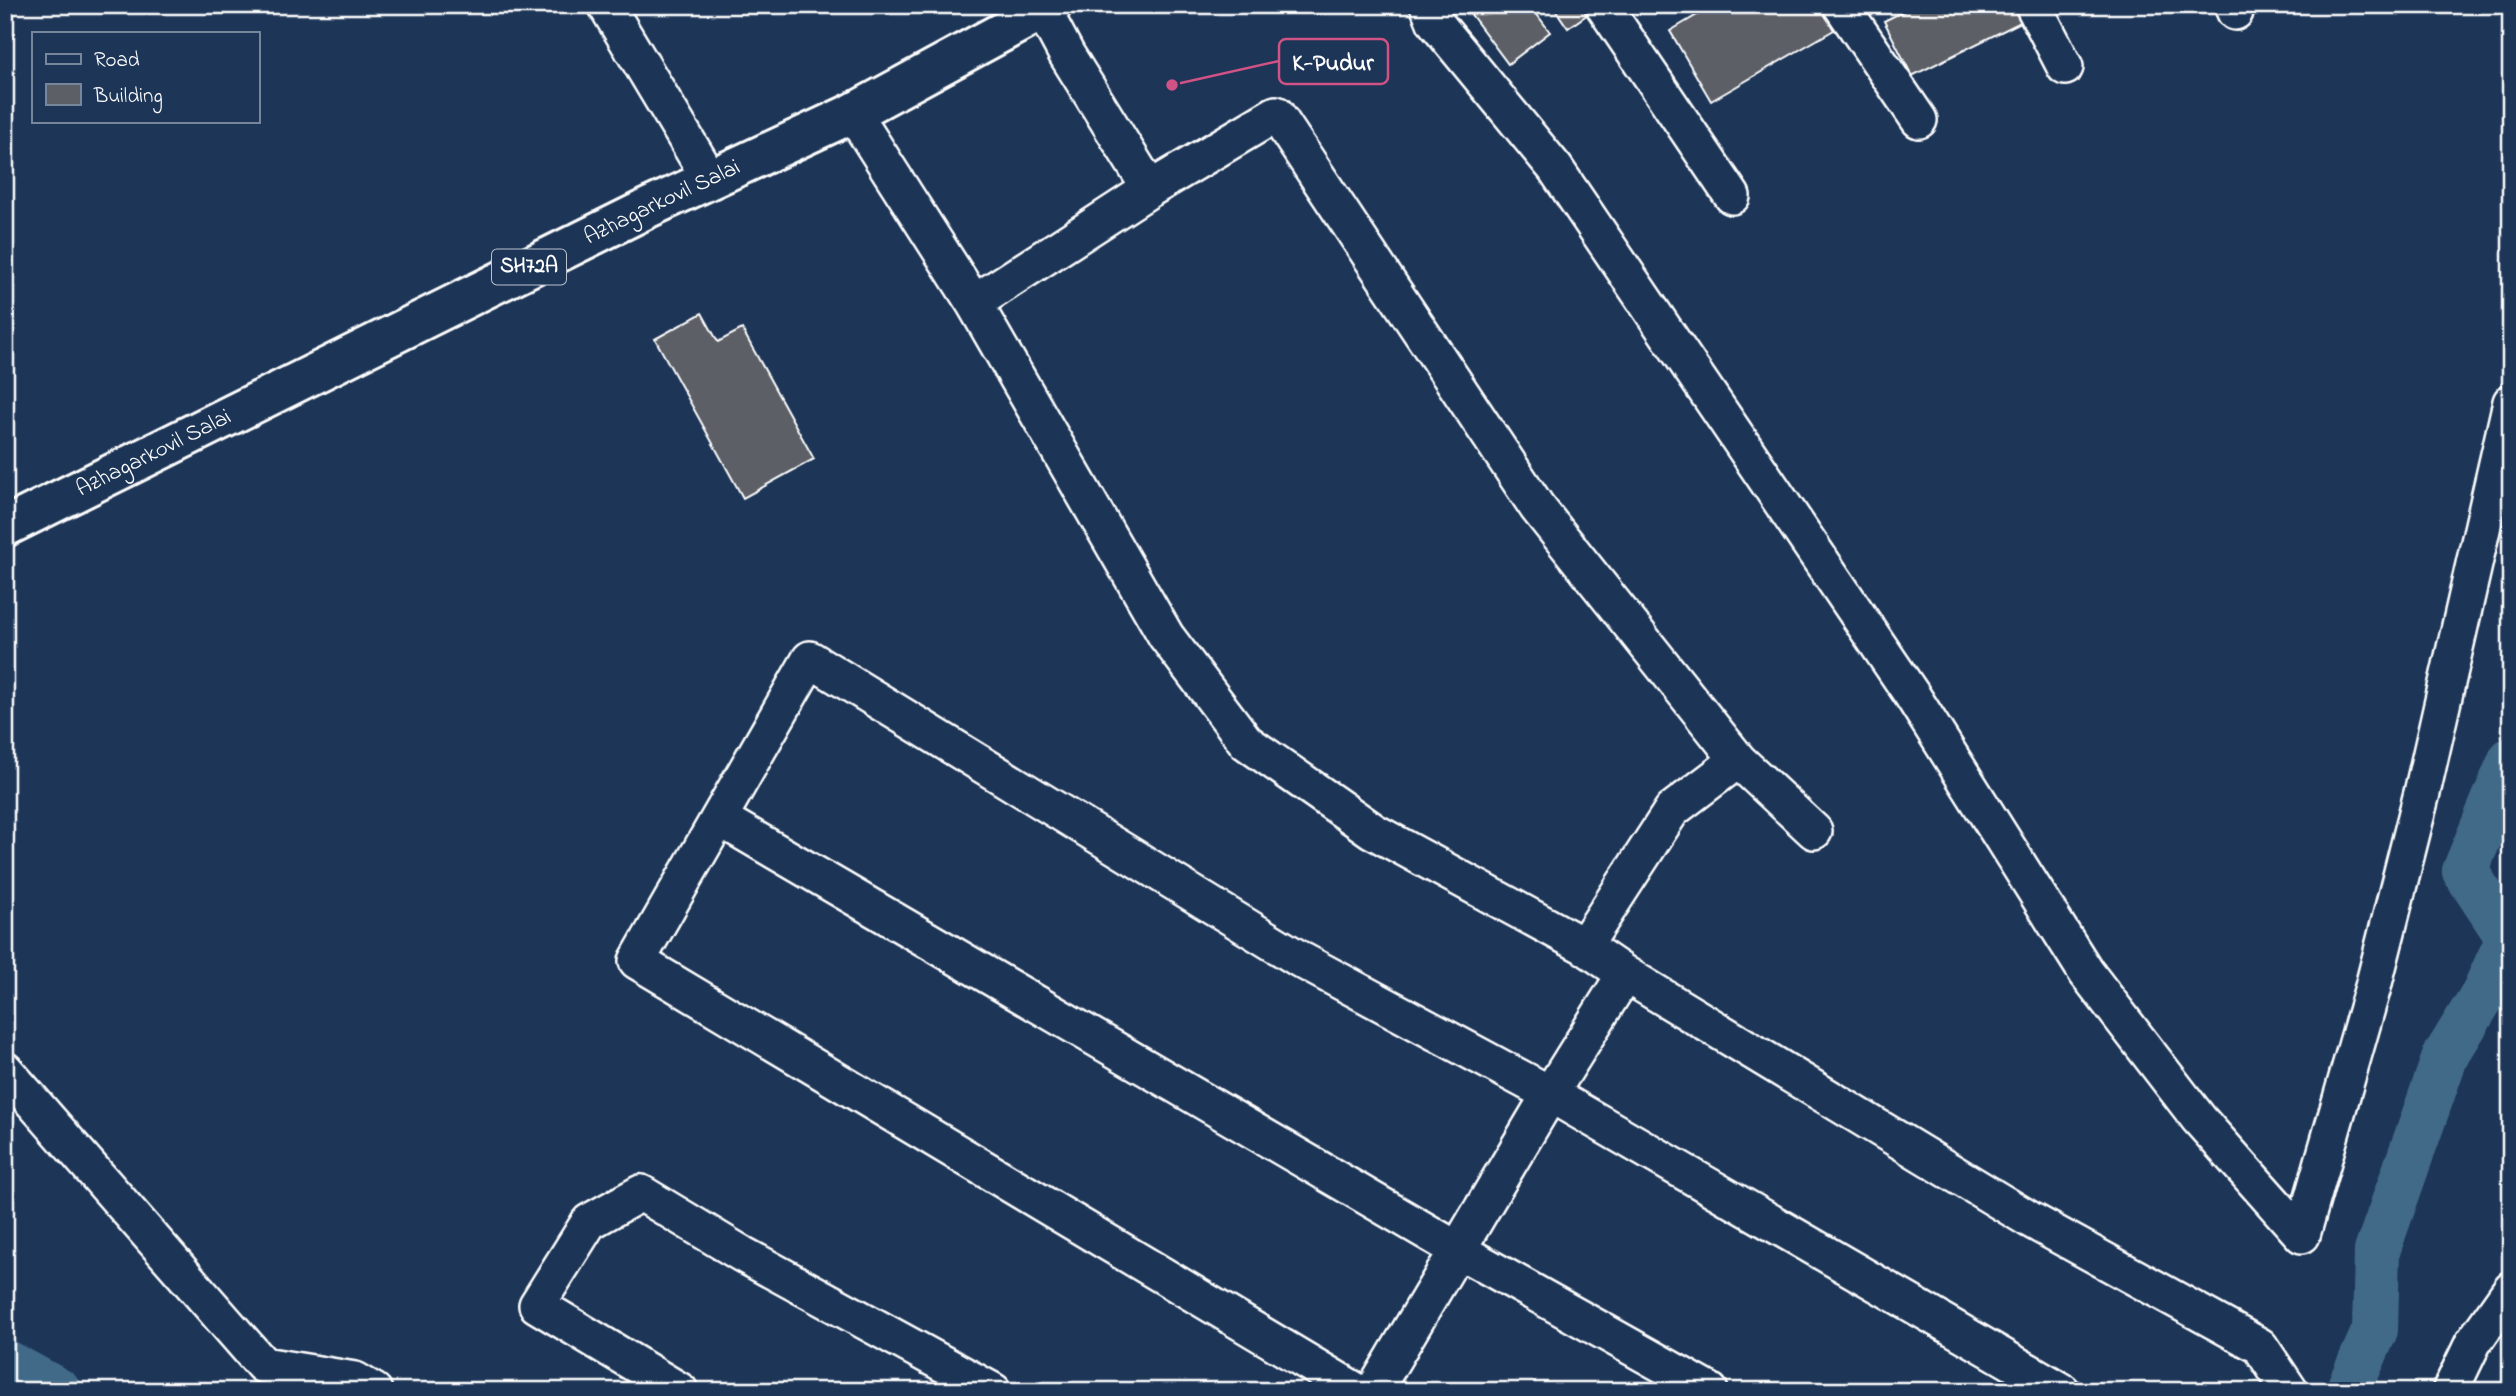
<svg xmlns="http://www.w3.org/2000/svg" width="2516" height="1396" viewBox="0 0 2516 1396" font-family="'Indie Flower',sans-serif">
	<rect width="100%" height="100%" fill="#1d3557"/>
	<filter id="ink" filterUnits="userSpaceOnUse"><feTurbulence type="fractalNoise" baseFrequency=".0143" numOctaves="2"/><feDisplacementMap in="SourceGraphic" scale="14" xChannelSelector="R" yChannelSelector="G"/><feConvolveMatrix kernelMatrix="1 2 1 2 8 2 1 2 1" color-interpolation-filters="sRGB"/></filter>
	<g filter="url(#ink)">
		<g fill="none" stroke-linecap="round" stroke-linejoin="round">
			<!-- canal -->
			<path stroke="#406b88" stroke-width="46" d="M 5,1362 L 58,1391
				M 2348,1391 L 2375,1330 L 2377,1251 L 2445,1057 L 2484,993 L 2509,938 L 2465,871 L 2511,760"/>
		</g>
		<!-- building -->
		<path fill="#5c5f66" stroke="#fff" stroke-width="2" d="M 1464,5 L 1530,5 L 1550,32 L 1508,64 Z
			M 1552,5 L 1592,5 L 1595,9 L 1568,28 Z
			M 1714,5 L 1819,5 L 1834,30 L 1711,101 L 1670,31 Z
			M 1916,5 L 2015,5 L 2023,21 L 1912,76 L 1884,21 Z
			M 702,313 L 718,342 L 742,329 L 814,459 L 743,498 L 655,339 Z"/>
		<g fill="none" stroke-linecap="round" stroke-linejoin="round">
			<defs>
				<path id="minor" d="M 606,5 L 710,179
					M 1428,5 L 1435,22 L 1555,168 L 1912,695 L 2086,972 L 2199,1119 L 2302,1235
					M 1603,5 L 1732,196
					M 1841,5 L 1919,120
					M 2033,5 L 2065,67
					M 2232,5 L 2235,12
					M 853,113 L 974,303 L 1166,636 L 1246,742 L 1373,831 L 1584,946 L 1625,974 L 2029,1219 L 2260,1346 L 2290,1391
					M 1150,189 L 1276,114 L 1537,507 L 1738,760 L 1814,831
					M 974,303 L 1150,189 L 1067,55 L 1043,10
					M 719,818 L 1458,1250 L 1710,1391
					M 1584,946 L 1672,810 L 1738,760
					M 5,1070 L 263,1365 L 355,1380 L 374,1391
					M 2302,1235 L 2373,987 L 2422,793 L 2511,402
					M 680,1391 L 537,1305 L 589,1222 L 641,1193 L 742,1254 L 993,1391
					M 1356,1391 L 637,961 L 810,659 L 1301,960 L 1550,1094 L 2062,1391
					M 1374,1391 L 1550,1094 L 1625,974
					M 2450,1391 L 2473,1343 L 2511,1289"/>
				<g id="primary">
					<path id="s1" d="M 5,527 L 648,208 L 853,113 L 1052,5"/>
				</g>
			</defs>
			<!-- minor casing -->
			<use href="#minor" stroke="#fff" stroke-width="40"/>
			<!-- primary casing -->
			<use href="#primary" stroke="#fff" stroke-width="44"/>
			<!-- minor -->
			<use href="#minor" stroke="#1d3557" stroke-width="35"/>
			<!-- primary -->
			<use href="#primary" stroke="#1d3557" stroke-width="38"/>
		</g>
	</g>
	<g text-anchor="middle" dominant-baseline="central" stroke-width="5" stroke-linejoin="round" paint-order="stroke">
		<!-- shield labels -->
		<rect fill="#1d3557" stroke="#bbc2cd" stroke-width="2" x="492" y="249.5" width="74" height="35" rx="5"/>
		<g font-size="21" font-weight="bold" fill="#fff">
			<text x="529" y="267">SH72A</text>
		</g>
		<!-- street labels -->
		<g font-size="23" fill="#fff" stroke="#1d3557">
			<text stroke="none"><textPath href="#s1" startOffset="733">Azhagarkovil Salai</textPath></text>
			<text stroke="none"><textPath href="#s1" startOffset="166">Azhagarkovil Salai</textPath></text>
		</g>
	</g>
	<!-- callouts -->
	<path fill="none" stroke="#d15284" stroke-width="2.5" d="M1172 85L1279 61"/>
	<circle fill="#d15284" stroke="#1d3557" stroke-width="2.5" cx="1172" cy="85" r="7"/>
	<rect fill="#1d3557" stroke="#d15284" stroke-width="2.5" x="1279" y="39" width="109" height="45" rx="7"/>
	<g font-size="24" text-anchor="middle" font-weight="bold" fill="#fff">
		<text x="1333" y="70">K-Pudur</text>
	</g>
	<!-- margin -->
	<rect width="2516" height="1396" fill="none" stroke="#1d3557" stroke-width="28"/>
	<rect x="14" y="14" width="2488" height="1368" fill="none" stroke="#fff" stroke-width="2.5" filter="url(#ink)"/>
	<!-- legend -->
	<rect x="32" y="32" width="228" height="91" fill="#1d3557" stroke="#77869a" stroke-width="2"/>
	<rect x="46" y="54" width="35" height="10" fill="#1d3557" stroke="#77869a" stroke-width="2"/>
	<text x="94" y="66" font-size="21" fill="#ffffff">Road</text>
	<rect x="46" y="84" width="35" height="21" fill="#5c5f66" stroke="#77869a" stroke-width="2"/>
	<text x="94" y="102" font-size="21" fill="#ffffff">Building</text>
</svg>
